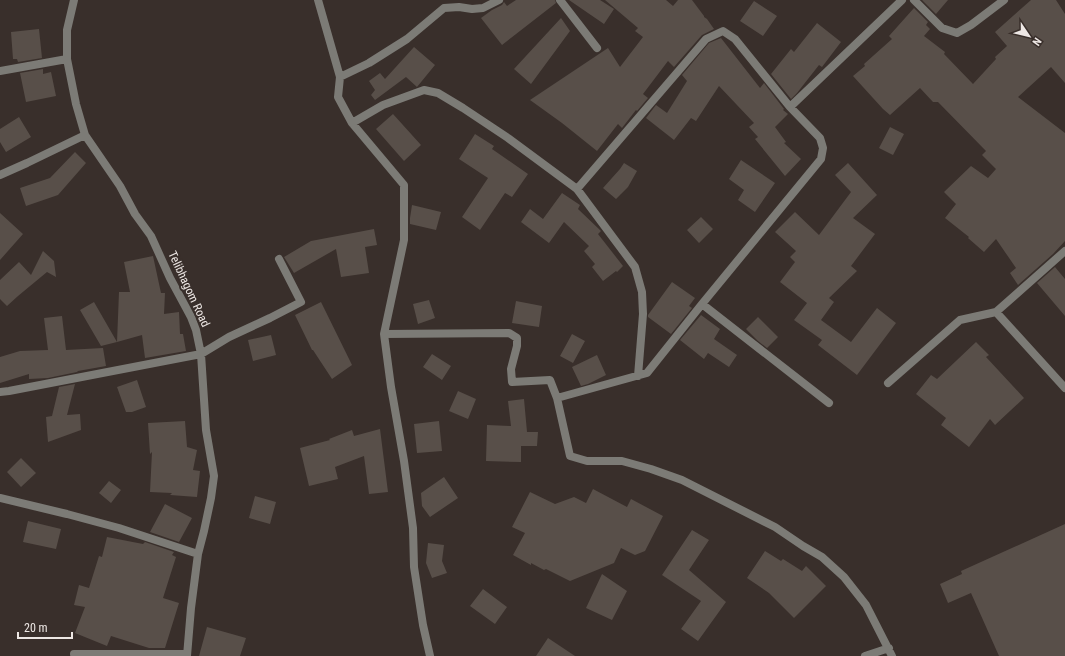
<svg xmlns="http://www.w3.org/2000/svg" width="1065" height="656" viewBox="0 0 1065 656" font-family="'Roboto Condensed',sans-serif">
	<rect width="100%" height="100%" fill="#392f2b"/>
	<!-- building -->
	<path fill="#584f49" d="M 516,0 L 555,0 L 556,3 L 502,45 L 481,18 L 492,10 L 502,5 L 504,2 L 507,6 Z
		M 569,0 L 600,0 L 614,9 L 604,24 Z
		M 605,0 L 666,0 L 673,6 L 678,0 L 692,0 L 704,16 L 704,17 L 707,19 L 714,29 L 702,35 L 674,67 L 668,61 L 643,94 L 648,98 L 637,111 L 636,110 L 622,128 L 618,124 L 597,151 L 562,123 L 530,100 L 608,48 L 620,67 L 643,37 L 635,31 L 638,28 Z
		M 922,0 L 948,0 L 936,14 Z
		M 1031,0 L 1056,0 L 1065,14 L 1065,83 L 1051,67 L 1018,97 L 1065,133 L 1065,241 L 1053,254 L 1018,285 L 1010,273 L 1016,268 L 996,239 L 984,252 L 968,238 L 969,237 L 945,218 L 956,204 L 944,192 L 971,166 L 988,178 L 996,169 L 982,155 L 986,151 L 938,102 L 933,102 L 920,88 L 890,115 L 883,109 L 853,76 L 865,66 L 864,64 L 892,39 L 889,36 L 914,8 L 928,22 L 926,25 L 930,29 L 924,36 L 945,52 L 944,54 L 973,84 L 996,59 L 995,57 L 1007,46 L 995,32 Z
		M 754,1 L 777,16 L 763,36 L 740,21 Z
		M 561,18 L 570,31 L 531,84 L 514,69 Z
		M 817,23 L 841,42 L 822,67 L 819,65 L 797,93 L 791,99 L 771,74 L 791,49 L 794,52 Z
		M 39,29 L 42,58 L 18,62 L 17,59 L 13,59 L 11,32 Z
		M 721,38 L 760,88 L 764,83 L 784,109 L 783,110 L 788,114 L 775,127 L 786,142 L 784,143 L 801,159 L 785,176 L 755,139 L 758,137 L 749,127 L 754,123 L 719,86 L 696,121 L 691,118 L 674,140 L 646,118 L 656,105 L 667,113 L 687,81 L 682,75 L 709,43 Z
		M 414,47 L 435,65 L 417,87 L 406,77 L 375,100 L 371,95 L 375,90 L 369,81 L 380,73 L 385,79 Z
		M 43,69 L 43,74 L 51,72 L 56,96 L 26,102 L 20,73 Z
		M 393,114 L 421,145 L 404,161 L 376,129 Z
		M 19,117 L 31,137 L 6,152 L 0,142 L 0,129 Z
		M 890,127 L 904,134 L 893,155 L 879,148 Z
		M 475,134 L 494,146 L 492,149 L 528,174 L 512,197 L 505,193 L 480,230 L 462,217 L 488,178 L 459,159 Z
		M 75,152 L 86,163 L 58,195 L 26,206 L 20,188 L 50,178 Z
		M 741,160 L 775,183 L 755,212 L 738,200 L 744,190 L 729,179 Z
		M 624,163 L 637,171 L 628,187 L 616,199 L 603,188 L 620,169 Z
		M 848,163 L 877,195 L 853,218 L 875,234 L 851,266 L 857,271 L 829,298 L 834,302 L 821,320 L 851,342 L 877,308 L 896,323 L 857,375 L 818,345 L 822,340 L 794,320 L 807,303 L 780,282 L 795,262 L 790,257 L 796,251 L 775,232 L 795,212 L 819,235 L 851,192 L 835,175 Z
		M 562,193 L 580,205 L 578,209 L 601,231 L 598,234 L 623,266 L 617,272 L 616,271 L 603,281 L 592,267 L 595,264 L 584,251 L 589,246 L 564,222 L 549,243 L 521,222 L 530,209 L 543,219 Z
		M 412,205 L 441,212 L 436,230 L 410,224 L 410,218 Z
		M 0,213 L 23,234 L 0,260 Z
		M 701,217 L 713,229 L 699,243 L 687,230 Z
		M 374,229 L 377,245 L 365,247 L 369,273 L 341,277 L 336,249 L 294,273 L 284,257 L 311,241 Z
		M 43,251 L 54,261 L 56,277 L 47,272 L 18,296 L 7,306 L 0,299 L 0,280 L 19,262 L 31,275 Z
		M 153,256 L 161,293 L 165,293 L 164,314 L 179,312 L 180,334 L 183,334 L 186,351 L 145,358 L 142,335 L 117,342 L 119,292 L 130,292 L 124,262 Z
		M 1055,267 L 1065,279 L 1065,316 L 1037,283 Z
		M 672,282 L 695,298 L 689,306 L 692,308 L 671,334 L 648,317 L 648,315 Z
		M 429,300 L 435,318 L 418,324 L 413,304 Z
		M 516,301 L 542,306 L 539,327 L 512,323 Z
		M 94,302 L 117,342 L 101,346 L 80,310 Z
		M 321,302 L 352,365 L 332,379 L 313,350 L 312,350 L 295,315 Z
		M 701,315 L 720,329 L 714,339 L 737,355 L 729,367 L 708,353 L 704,359 L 680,340 Z
		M 62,316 L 66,350 L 103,348 L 106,366 L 78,371 L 77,372 L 48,378 L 29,379 L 29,374 L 0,383 L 0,357 L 20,351 L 48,350 L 44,318 Z
		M 758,317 L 778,337 L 767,348 L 758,341 L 746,329 Z
		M 572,334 L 585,341 L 573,363 L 560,356 Z
		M 271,335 L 276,355 L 253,361 L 248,340 Z
		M 976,342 L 989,355 L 986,357 L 1024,398 L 995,425 L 990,419 L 969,447 L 941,425 L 946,418 L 916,394 L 931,375 L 937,379 Z
		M 432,354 L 451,366 L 442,380 L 423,367 Z
		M 597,355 L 606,375 L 588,384 L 581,386 L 572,367 Z
		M 137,380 L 146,407 L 132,412 L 126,412 L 117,387 Z
		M 75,384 L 67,415 L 80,414 L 81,430 L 48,442 L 46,417 L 52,416 L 59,387 Z
		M 458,391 L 476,399 L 468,419 L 449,411 Z
		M 524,399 L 527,432 L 538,432 L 537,446 L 521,446 L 521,462 L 486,461 L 487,425 L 511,426 L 508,401 Z
		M 185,421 L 187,447 L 197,450 L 193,470 L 200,471 L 197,497 L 170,495 L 172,493 L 150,492 L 152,452 L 150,454 L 148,423 Z
		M 439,421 L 442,451 L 417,453 L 414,424 Z
		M 380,429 L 388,492 L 369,494 L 364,456 L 335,467 L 338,479 L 309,486 L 300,448 L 330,440 L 329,439 L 352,430 L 354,436 Z
		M 21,458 L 36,473 L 21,487 L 7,472 Z
		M 444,477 L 458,498 L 430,517 L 422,506 L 421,493 Z
		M 109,481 L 121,490 L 111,503 L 99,493 Z
		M 593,489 L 627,507 L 631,499 L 663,516 L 645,551 L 635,555 L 621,548 L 614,563 L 570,581 L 546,569 L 544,570 L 531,563 L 531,565 L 513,555 L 525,533 L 512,527 L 530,492 L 555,504 L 574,497 L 586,503 Z
		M 255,496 L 276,502 L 270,524 L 249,518 Z
		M 165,504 L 192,518 L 179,542 L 150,532 Z
		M 28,521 L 61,529 L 56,549 L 23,542 Z
		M 1065,524 L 1065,656 L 999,656 L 971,593 L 948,603 L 940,584 L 962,574 L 961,571 Z
		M 692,530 L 709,540 L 689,570 L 726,602 L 698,641 L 681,629 L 701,601 L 662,575 Z
		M 107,537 L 143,544 L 145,542 L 174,552 L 172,555 L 176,557 L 163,598 L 179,603 L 165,648 L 149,648 L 111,636 L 107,646 L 75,633 L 85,607 L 74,605 L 79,585 L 89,588 L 99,556 L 102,557 Z
		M 428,543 L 444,545 L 442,561 L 447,573 L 432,578 L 426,563 Z
		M 765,551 L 781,561 L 783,559 L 802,571 L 806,566 L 826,586 L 794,618 L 769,593 L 747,578 Z
		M 602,574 L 627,591 L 612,620 L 586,608 Z
		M 483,589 L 507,607 L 495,624 L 470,606 Z
		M 207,627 L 246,638 L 240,656 L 199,656 Z
		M 548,638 L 575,656 L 536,656 Z"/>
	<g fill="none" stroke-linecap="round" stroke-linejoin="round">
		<!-- minor -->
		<path stroke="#7c7b76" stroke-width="8" d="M 74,0 L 67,30 L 67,59 L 76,104 L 85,135 L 120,186 L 135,214 L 151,236 L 170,278 L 191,317 L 196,330 L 201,354 L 206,430 L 214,476 L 211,498 L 204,531 L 198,554 L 191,608 L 187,656
			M 318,0 L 340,77 L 338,97 L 352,123 L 404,185 L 404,240 L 384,334 L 391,387 L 404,461 L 413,528 L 414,567 L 423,625 L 430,656
			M 560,0 L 597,48
			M 914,0 L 942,28 L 957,33 L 971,25 L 1004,0
			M 0,71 L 67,59
			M 340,77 L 369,63 L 407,39 L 444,8 L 459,7 L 472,9 L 483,8 L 499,0
			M 790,107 L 902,0
			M 352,123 L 383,105 L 424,90 L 438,93 L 463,108 L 508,138 L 577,189 L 635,267 L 642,292 L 643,314 L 638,376
			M 0,175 L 27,163 L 85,135
			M 577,189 L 706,39 L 723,31 L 735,39 L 790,107 L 820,138 L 823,148 L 821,159 L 702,304 L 647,373 L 557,398 L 570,456 L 587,461 L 622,461 L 651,469 L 682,480 L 775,527 L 803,546 L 822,557 L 844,577 L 866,605 L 892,656
			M 702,304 L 829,403
			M 996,312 L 1065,388
			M 384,334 L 509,333 L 517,338 L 517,346 L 511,369 L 512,382 L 550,380 L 557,398
			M 888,383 L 960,320 L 996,312 L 1065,251
			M 0,392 L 9,391 L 201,354 L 229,337 L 270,318 L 301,302 L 279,259
			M 0,498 L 67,514 L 119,528 L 198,554
			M 74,654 L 187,654
			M 865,656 L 889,648"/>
	</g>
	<g text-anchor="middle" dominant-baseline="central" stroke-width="4" stroke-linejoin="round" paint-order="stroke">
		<!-- street labels -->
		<g font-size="12" fill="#ede7e4" stroke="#392f2b">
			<text transform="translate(189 289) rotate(65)">Telibhagom Road</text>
		</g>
	</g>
	<!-- north arrow -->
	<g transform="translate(1029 36) rotate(125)" stroke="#392f2b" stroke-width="3" paint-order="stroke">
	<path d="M0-3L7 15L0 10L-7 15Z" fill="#ede7e4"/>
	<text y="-6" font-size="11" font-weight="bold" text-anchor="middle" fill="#ede7e4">N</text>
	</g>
	<!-- scale -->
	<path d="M18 632v6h54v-6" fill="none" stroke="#ede7e4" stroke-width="2"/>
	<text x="24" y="632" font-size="12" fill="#ede7e4" stroke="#392f2b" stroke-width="3" paint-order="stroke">20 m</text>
</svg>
